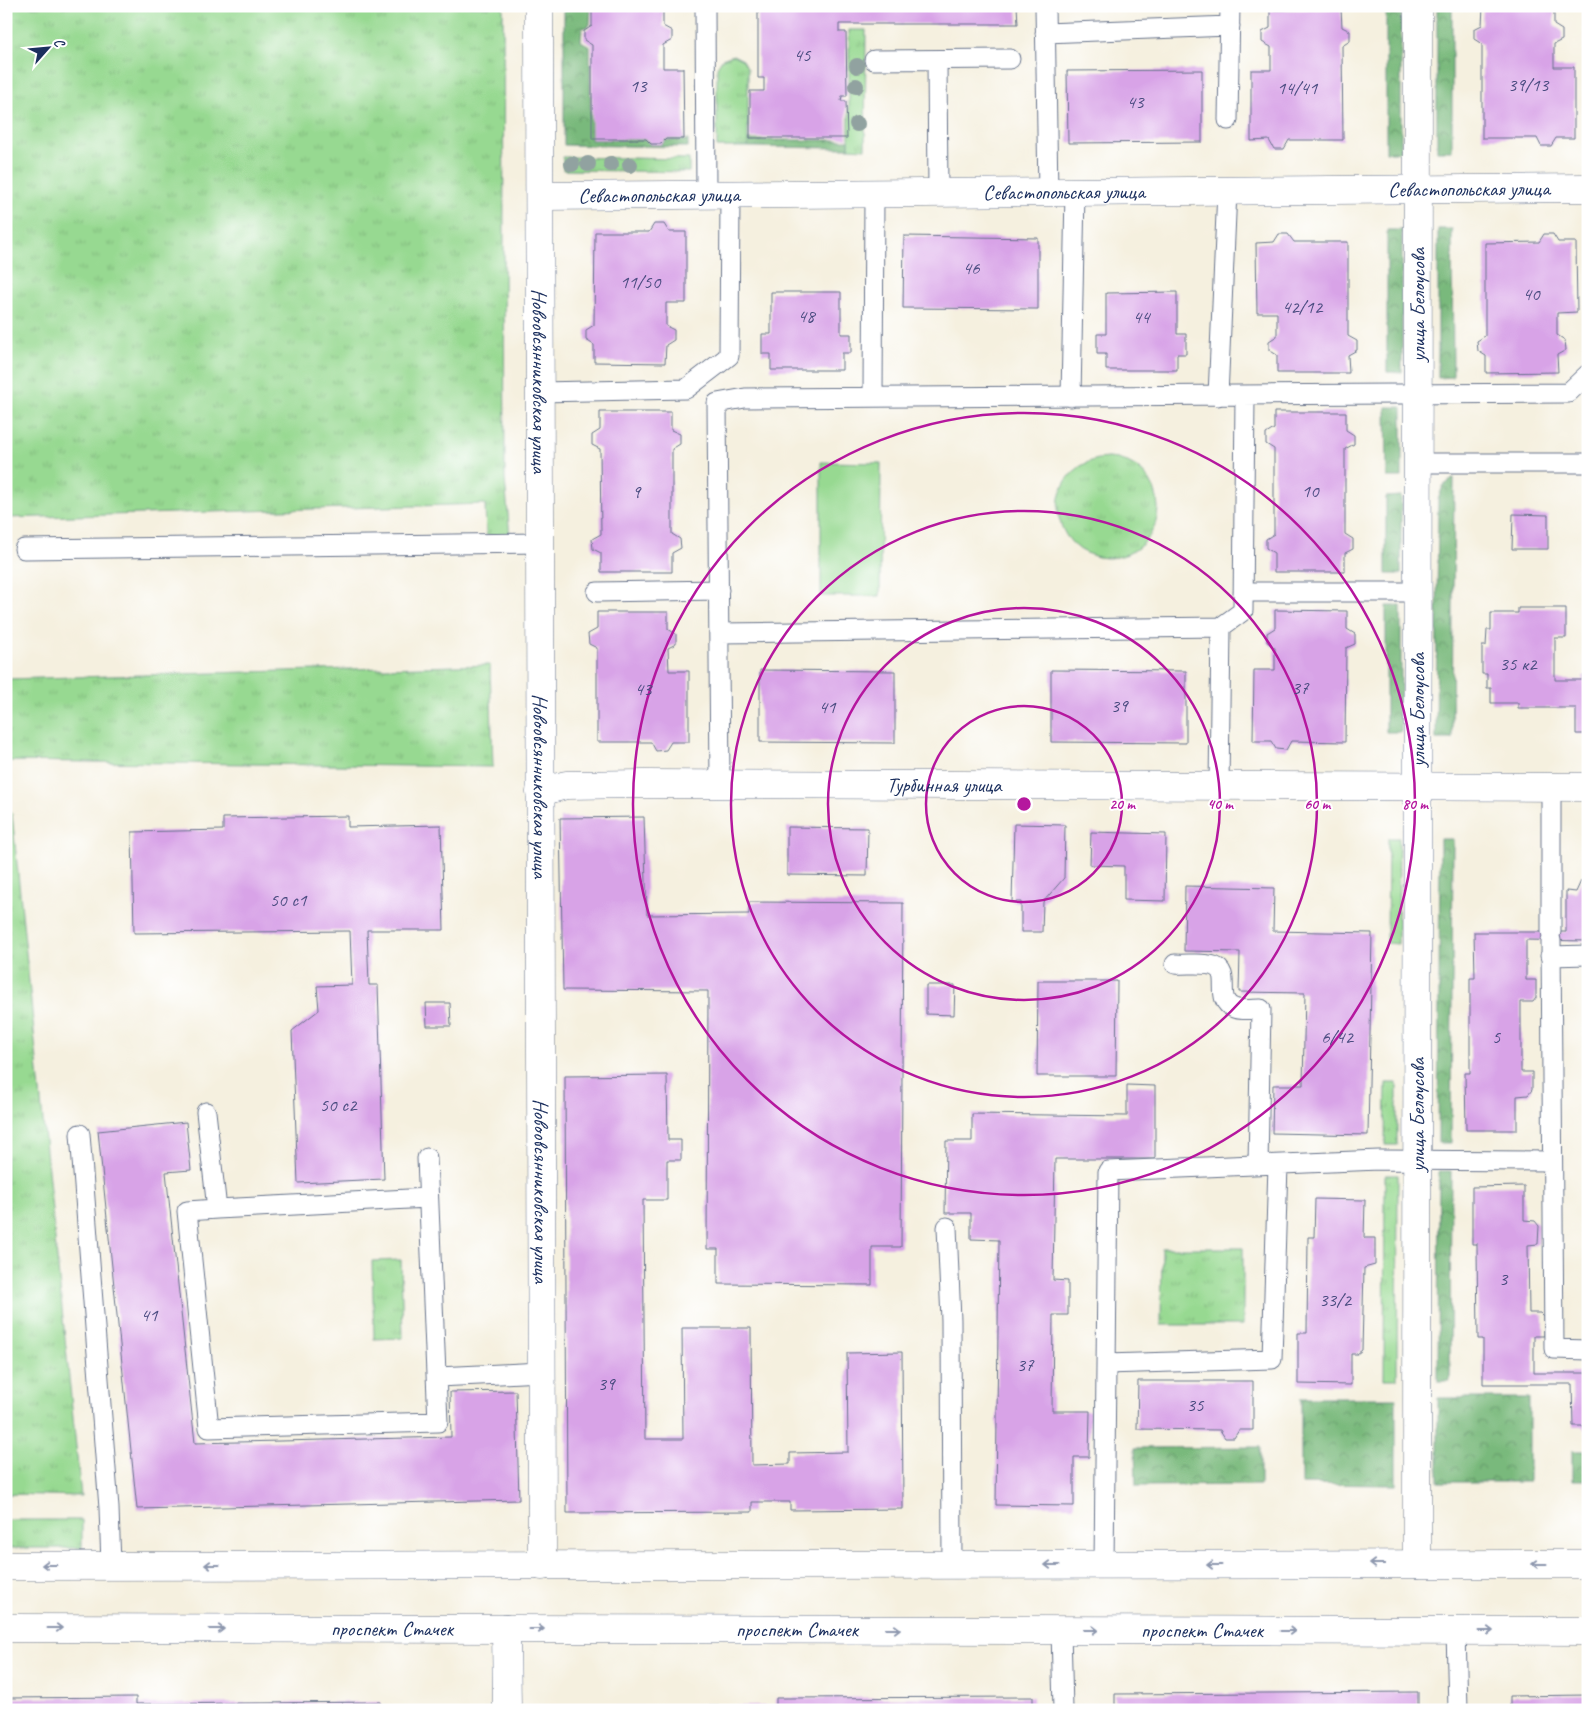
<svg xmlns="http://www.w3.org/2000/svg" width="1594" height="1716" viewBox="0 0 1594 1716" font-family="Caveat,sans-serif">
	<defs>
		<pattern id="grass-tufts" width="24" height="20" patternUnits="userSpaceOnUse" patternTransform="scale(1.25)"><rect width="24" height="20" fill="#97d991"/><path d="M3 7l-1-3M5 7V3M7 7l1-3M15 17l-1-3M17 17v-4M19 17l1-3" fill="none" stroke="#82bb7f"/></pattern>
		<pattern id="forest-crowns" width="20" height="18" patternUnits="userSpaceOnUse" patternTransform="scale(1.25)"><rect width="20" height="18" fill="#79b97b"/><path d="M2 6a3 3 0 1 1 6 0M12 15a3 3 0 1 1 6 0" fill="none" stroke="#629768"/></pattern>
	</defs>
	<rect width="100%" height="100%" fill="#fff"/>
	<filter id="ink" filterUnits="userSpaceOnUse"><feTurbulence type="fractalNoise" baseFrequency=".02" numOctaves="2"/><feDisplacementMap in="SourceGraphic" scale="10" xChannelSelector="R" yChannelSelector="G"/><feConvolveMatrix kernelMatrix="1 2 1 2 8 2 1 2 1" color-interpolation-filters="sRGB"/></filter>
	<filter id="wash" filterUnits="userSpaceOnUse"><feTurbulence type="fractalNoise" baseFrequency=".0096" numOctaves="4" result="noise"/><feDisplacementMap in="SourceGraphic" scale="20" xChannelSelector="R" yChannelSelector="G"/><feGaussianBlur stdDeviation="1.12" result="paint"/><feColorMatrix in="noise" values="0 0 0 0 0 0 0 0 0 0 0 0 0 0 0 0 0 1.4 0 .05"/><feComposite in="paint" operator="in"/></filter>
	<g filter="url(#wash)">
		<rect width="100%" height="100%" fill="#f5f0df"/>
		<!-- grass -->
		<path fill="url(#grass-tufts)" stroke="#598478" d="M 6,6 L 503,6 L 505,479 L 510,537 L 486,535 L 485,504 L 6,518 Z
			M 849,30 L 866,30 L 865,149 L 849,148 Z
			M 733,55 L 743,60 L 748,69 L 748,147 L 717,147 L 717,67 L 722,59 Z
			M 563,157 L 689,159 L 689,172 L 563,170 Z
			M1058 508a50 50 0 1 1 100 0a50 50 0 1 1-100 0Z
			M 490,665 L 493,767 L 6,761 L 6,679 Z
			M 6,807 L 12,814 L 81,1496 L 6,1494 Z
			M 1388,838 L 1399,838 L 1398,944 L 1387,943 Z
			M 1386,1083 L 1397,1083 L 1397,1145 L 1385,1145 Z
			M 1385,1175 L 1398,1175 L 1397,1379 L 1384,1379 Z
			M 1162,1248 L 1243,1248 L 1243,1325 L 1161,1325 Z
			M 401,1260 L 403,1338 L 374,1339 L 372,1261 Z
			M 6,1520 L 82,1520 L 82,1548 L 6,1548 Z"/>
		<!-- forest -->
		<path fill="url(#forest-crowns)" stroke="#4a746c" d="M 564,6 L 591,6 L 590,25 L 582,29 L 581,41 L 590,46 L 591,140 L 646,140 L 650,145 L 661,145 L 666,140 L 688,140 L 688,147 L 564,145 Z
			M 1386,6 L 1401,6 L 1401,152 L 1386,152 Z
			M 1437,6 L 1452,6 L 1452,151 L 1437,151 Z
			M 748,140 L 849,140 L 849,148 L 748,147 Z
			M 1438,229 L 1452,229 L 1453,377 L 1438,378 Z
			M 1387,230 L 1402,230 L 1402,372 L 1387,372 Z
			M 1386,407 L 1402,407 L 1402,477 L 1387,477 Z
			M 1454,478 L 1452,739 L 1436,739 L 1438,500 L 1443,486 Z
			M 1401,496 L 1401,574 L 1386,574 L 1386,497 Z
			M 1386,606 L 1401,606 L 1401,732 L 1386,732 Z
			M 1440,839 L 1453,839 L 1451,1143 L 1438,1143 Z
			M 1439,1171 L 1451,1171 L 1450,1381 L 1438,1381 Z
			M 1301,1398 L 1396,1398 L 1396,1485 L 1301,1484 Z
			M 1438,1398 L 1529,1398 L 1529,1482 L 1438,1482 Z
			M 1260,1447 L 1260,1485 L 1136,1486 L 1135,1448 Z
			M 1572,1451 L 1588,1451 L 1588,1481 L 1572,1481 Z"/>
		<!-- pitch -->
		<path fill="#97d991" stroke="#598478" d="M 821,462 L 881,463 L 880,596 L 821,596 Z"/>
		<g id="blocks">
			<!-- building -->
			<path fill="#d8a3e7" d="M 758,6 L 1017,6 L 1018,24 L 839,24 L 839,32 L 846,32 L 847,96 L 842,96 L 841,101 L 846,101 L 847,138 L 750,138 L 750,91 L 764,91 L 764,78 L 758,78 Z
				M 1483,7 L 1554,8 L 1554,25 L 1562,30 L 1562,40 L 1554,44 L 1554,67 L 1574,67 L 1574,138 L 1556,138 L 1551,146 L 1541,146 L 1537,138 L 1482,138 L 1482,44 L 1474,39 L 1474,29 L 1482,25 Z
				M 592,8 L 663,8 L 663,26 L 672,31 L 672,40 L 663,45 L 663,68 L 683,68 L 684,139 L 666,139 L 661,144 L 651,144 L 646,139 L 592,139 L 592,45 L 584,40 L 584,31 L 592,26 Z
				M 1341,9 L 1342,27 L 1350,31 L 1350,41 L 1342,46 L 1343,140 L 1289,140 L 1284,149 L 1274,149 L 1269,140 L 1251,141 L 1251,70 L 1271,70 L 1271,47 L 1262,42 L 1262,32 L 1270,28 L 1270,10 Z
				M 1202,70 L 1202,142 L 1068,143 L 1067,71 Z
				M 654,224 L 664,224 L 669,232 L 686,232 L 686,303 L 666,303 L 666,326 L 674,330 L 674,340 L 666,345 L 665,363 L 594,362 L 594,345 L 586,340 L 586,330 L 594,325 L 595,232 L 649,232 Z
				M 1279,234 L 1288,234 L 1294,242 L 1348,242 L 1348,336 L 1357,341 L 1357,350 L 1348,355 L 1349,373 L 1277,373 L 1277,355 L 1269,350 L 1269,341 L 1277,336 L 1277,313 L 1257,313 L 1256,243 L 1274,242 Z
				M 1544,234 L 1553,234 L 1558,242 L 1576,242 L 1577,312 L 1557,313 L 1557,335 L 1565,340 L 1566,350 L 1557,355 L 1558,372 L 1486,373 L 1486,356 L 1478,351 L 1477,341 L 1485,336 L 1485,243 L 1539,242 Z
				M 904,236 L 1038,238 L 1038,309 L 903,308 Z
				M 771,292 L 841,292 L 841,334 L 851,334 L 851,353 L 842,353 L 842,370 L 771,370 L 771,354 L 762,354 L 762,334 L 771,334 Z
				M 1177,292 L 1177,334 L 1186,334 L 1186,354 L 1177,354 L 1177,370 L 1106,370 L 1106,354 L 1097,354 L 1097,334 L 1106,334 L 1106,293 Z
				M 600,412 L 671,412 L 671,430 L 680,434 L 680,444 L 672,449 L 672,534 L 680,539 L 681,548 L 672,553 L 672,572 L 601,572 L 601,553 L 593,549 L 592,539 L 601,534 L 600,449 L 592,445 L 592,435 L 600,430 Z
				M 1274,412 L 1346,412 L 1346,430 L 1354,435 L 1354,444 L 1345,449 L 1345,534 L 1353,539 L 1353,549 L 1345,553 L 1345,572 L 1274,572 L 1274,553 L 1266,548 L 1266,539 L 1274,534 L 1274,449 L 1266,444 L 1266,434 L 1274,429 Z
				M 1513,514 L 1548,515 L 1548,549 L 1512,549 Z
				M 1518,608 L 1566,608 L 1566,638 L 1555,638 L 1555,680 L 1583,680 L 1583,676 L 1588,676 L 1588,734 L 1576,734 L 1576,708 L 1518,708 L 1518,703 L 1491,703 L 1491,688 L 1487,688 L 1487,674 L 1482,674 L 1482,646 L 1486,646 L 1487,630 L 1491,630 L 1491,613 L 1518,613 Z
				M 1275,610 L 1347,611 L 1347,629 L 1355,634 L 1355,644 L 1346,648 L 1345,742 L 1291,741 L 1286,750 L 1276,749 L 1271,741 L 1253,741 L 1254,670 L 1275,670 L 1275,648 L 1267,642 L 1267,633 L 1275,628 Z
				M 597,612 L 668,612 L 668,629 L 676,634 L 676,644 L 668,648 L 669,671 L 689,671 L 689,742 L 671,742 L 666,750 L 656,751 L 651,742 L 597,742 L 597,648 L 589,644 L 588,634 L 597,629 Z
				M 760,670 L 895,671 L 895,743 L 760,742 Z
				M 1051,670 L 1186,671 L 1186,743 L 1051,742 Z
				M 348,816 L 348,827 L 441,825 L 444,930 L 367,930 L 369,985 L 378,985 L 384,1179 L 298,1183 L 292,1031 L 319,1010 L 317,986 L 352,985 L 350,931 L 134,933 L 132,832 L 223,830 L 223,818 Z
				M 644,817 L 647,915 L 749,914 L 749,902 L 903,903 L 901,1247 L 872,1247 L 872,1285 L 718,1284 L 718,1249 L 707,1249 L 708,991 L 563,990 L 560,818 Z
				M 1014,824 L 1065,825 L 1064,878 L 1043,902 L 1042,932 L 1021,932 L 1021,902 L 1012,902 Z
				M 787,827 L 868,828 L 867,876 L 787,875 Z
				M 1091,832 L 1166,834 L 1165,901 L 1124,900 L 1124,866 L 1090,865 Z
				M 1588,878 L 1588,941 L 1526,940 L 1526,980 L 1536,980 L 1536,998 L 1533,1002 L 1521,1002 L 1521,1072 L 1532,1072 L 1532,1090 L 1528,1095 L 1517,1096 L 1517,1130 L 1466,1130 L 1465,1073 L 1470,1073 L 1470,978 L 1475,978 L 1474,932 L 1566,932 L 1566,891 L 1576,892 L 1581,881 Z
				M 1185,886 L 1274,888 L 1273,931 L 1372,933 L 1368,1135 L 1272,1133 L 1273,1085 L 1303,1085 L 1305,993 L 1239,992 L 1240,952 L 1184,951 Z
				M 1038,981 L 1117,981 L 1116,1076 L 1037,1076 Z
				M 926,985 L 955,985 L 954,1015 L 926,1014 Z
				M 426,1003 L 450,1003 L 451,1026 L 427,1026 Z
				M 667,1075 L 668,1140 L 681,1140 L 681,1160 L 667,1160 L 667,1200 L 643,1200 L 645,1439 L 683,1439 L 682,1328 L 751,1328 L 752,1465 L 790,1464 L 790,1453 L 848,1452 L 847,1353 L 902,1352 L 903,1509 L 790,1510 L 790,1502 L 752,1502 L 752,1512 L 567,1513 L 565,1076 Z
				M 1127,1085 L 1155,1086 L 1155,1159 L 1055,1159 L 1053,1280 L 1068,1281 L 1068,1315 L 1053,1315 L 1052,1411 L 1090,1411 L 1089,1457 L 1074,1457 L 1074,1506 L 996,1505 L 999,1240 L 971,1239 L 971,1213 L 945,1213 L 946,1141 L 972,1141 L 972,1114 L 1127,1116 Z
				M 186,1122 L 191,1170 L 166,1172 L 195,1443 L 451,1437 L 450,1392 L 516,1391 L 519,1500 L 137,1509 L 98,1131 Z
				M 1524,1186 L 1524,1220 L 1535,1221 L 1539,1226 L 1538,1244 L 1528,1245 L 1529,1313 L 1540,1313 L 1544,1317 L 1544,1336 L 1534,1336 L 1534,1373 L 1588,1373 L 1588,1434 L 1582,1426 L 1573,1426 L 1572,1384 L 1483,1384 L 1483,1339 L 1478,1339 L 1477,1244 L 1472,1244 L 1472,1187 Z
				M 1315,1199 L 1365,1200 L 1364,1238 L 1375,1238 L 1375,1265 L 1364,1268 L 1362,1350 L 1357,1354 L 1351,1354 L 1351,1385 L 1298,1384 L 1298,1333 L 1307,1333 L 1308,1237 L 1314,1237 Z
				M 1138,1381 L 1253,1381 L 1253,1430 L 1239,1430 L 1234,1438 L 1225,1438 L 1220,1430 L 1137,1429 Z
				M 1418,1692 L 1418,1710 L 1115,1710 L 1115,1694 Z
				M 1588,1695 L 1588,1710 L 1510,1710 L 1510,1696 Z
				M 136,1697 L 136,1704 L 381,1702 L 381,1710 L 6,1710 L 6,1698 Z
				M 1033,1697 L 1033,1710 L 534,1710 L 534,1707 L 776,1706 L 776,1698 Z"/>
		</g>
	</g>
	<g filter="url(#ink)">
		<use href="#blocks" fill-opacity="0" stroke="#67738b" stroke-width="1"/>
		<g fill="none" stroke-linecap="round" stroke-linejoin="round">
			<defs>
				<path id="service" d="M 705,6 L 706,194
					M 1045,6 L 1048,193
					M 1045,33 L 1230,26
					M 874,60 L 1010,59
					M 937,60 L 938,193
					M 1228,120 L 1230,6
					M 540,392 L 686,389 L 729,356 L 730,194
					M 1218,396 L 1227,191
					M 873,397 L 874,193
					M 1071,397 L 1075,192
					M 1419,463 L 1588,463
					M 24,549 L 540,543
					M 597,592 L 719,590
					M 1243,592 L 1419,592
					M 719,633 L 1221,627 L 1243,611 L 1245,396
					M 720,784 L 717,403 L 745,398 L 1568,393 L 1588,374
					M 1219,786 L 1221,627
					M 1551,787 L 1551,932
					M 1551,940 L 1554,1349 L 1588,1350
					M 1550,956 L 1588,955
					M 1175,964 C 1187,965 1203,962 1214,966 C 1233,973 1213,1000 1234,1008 C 1241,1011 1253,1009 1261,1009 L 1258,1165
					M 206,1112 L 217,1209 L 428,1198
					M 80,1134 L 109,1508 L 111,1565
					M 217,1209 L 187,1211 L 209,1428 L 438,1422 L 427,1158
					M 947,1227 L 951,1320 L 952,1566
					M 1106,1364 L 1272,1359 L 1278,1165
					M 438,1377 L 541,1372
					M 1104,1565 L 1108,1171 L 1379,1160 L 1552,1161
					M 1061,1630 L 1063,1710
					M 1456,1631 L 1458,1710"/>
				<g id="minor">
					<path id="s1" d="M 539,6 L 542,1566"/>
					<path id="s2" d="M 540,196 L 1588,188"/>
					<path id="s3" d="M 540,792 L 566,785 L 644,784 L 1588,787"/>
					<path id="s4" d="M 1417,1564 L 1418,6"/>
					<path d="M 506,1629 L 507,1710"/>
				</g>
				<g id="primary">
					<path d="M 6,1566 L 1588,1564"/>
					<path id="s5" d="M 6,1628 L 1588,1631"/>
				</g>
			</defs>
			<!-- service casing -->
			<use href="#service" stroke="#67738b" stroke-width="21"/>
			<!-- minor casing -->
			<use href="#minor" stroke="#67738b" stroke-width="29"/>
			<!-- primary casing -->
			<use href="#primary" stroke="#67738b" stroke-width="29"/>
			<!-- service -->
			<use href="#service" stroke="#fff" stroke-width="19"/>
			<!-- minor -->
			<use href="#minor" stroke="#fff" stroke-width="28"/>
			<!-- primary -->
			<use href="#primary" stroke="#fff" stroke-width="28"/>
		</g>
		<!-- trees -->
		<g fill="#91a2a0">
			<circle cx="857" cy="66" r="8"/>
			<circle cx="856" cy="86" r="8"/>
			<circle cx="857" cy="124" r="8"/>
			<circle cx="572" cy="164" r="8"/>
			<circle cx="588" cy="164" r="8"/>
			<circle cx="611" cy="164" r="8"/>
			<circle cx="630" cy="165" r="8"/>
		</g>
		<!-- one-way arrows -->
		<defs><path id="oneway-shaft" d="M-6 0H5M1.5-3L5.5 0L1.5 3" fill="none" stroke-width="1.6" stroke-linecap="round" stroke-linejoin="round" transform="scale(1.25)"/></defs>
		<g stroke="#8d97ae">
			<use href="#oneway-shaft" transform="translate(1377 1564) rotate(180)"/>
			<use href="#oneway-shaft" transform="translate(1539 1564) rotate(180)"/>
			<use href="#oneway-shaft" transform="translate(49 1565) rotate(180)"/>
			<use href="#oneway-shaft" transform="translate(212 1565) rotate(-180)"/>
			<use href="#oneway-shaft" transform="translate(1052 1565) rotate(180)"/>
			<use href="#oneway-shaft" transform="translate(1214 1565) rotate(180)"/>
			<use href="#oneway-shaft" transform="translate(55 1628)"/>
			<use href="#oneway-shaft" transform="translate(217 1629)"/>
			<use href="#oneway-shaft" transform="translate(537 1629)"/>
			<use href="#oneway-shaft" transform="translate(893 1629)"/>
			<use href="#oneway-shaft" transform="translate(1091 1630)"/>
			<use href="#oneway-shaft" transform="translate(1288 1631)"/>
			<use href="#oneway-shaft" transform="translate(1486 1631)"/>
		</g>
	</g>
	<!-- distance rings -->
	<g fill="none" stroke="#b5179e" stroke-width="2.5">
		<circle cx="1024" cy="804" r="98"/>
		<circle cx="1024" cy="804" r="196"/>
		<circle cx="1024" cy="804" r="293"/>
		<circle cx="1024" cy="804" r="391"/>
	</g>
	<g text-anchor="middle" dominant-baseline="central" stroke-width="4" stroke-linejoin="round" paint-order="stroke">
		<!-- number labels -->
		<g font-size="19" fill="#4a4c80">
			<text x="802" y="55">45</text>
			<text x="1528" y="85">39/13</text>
			<text x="638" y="86">13</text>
			<text x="1297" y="88">14/41</text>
			<text x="1135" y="102">43</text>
			<text x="971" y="268">46</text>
			<text x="640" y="282">11/50</text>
			<text x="1531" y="294">40</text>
			<text x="1302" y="307">42/12</text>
			<text x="806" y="316">48</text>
			<text x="1141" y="317">44</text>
			<text x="1310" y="491">10</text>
			<text x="636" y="492">9</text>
			<text x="1518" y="664">35 к2</text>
			<text x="1300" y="688">37</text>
			<text x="643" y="689">43</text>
			<text x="1119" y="706">39</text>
			<text x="827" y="707">41</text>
			<text x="288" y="900">50 с1</text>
			<text x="1337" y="1037">6/42</text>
			<text x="1496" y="1037">5</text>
			<text x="338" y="1105">50 с2</text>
			<text x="1503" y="1279">3</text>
			<text x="1335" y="1300">33/2</text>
			<text x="149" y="1315">41</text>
			<text x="1025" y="1365">37</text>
			<text x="606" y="1384">39</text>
			<text x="1195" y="1405">35</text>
		</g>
		<!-- street labels -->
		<g font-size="21" fill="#1b2f5e" stroke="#fff">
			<text stroke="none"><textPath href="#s2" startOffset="929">Севастопольская улица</textPath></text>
			<text stroke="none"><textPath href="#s2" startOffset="524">Севастопольская улица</textPath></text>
			<text stroke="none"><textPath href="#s2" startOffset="119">Севастопольская улица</textPath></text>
			<text stroke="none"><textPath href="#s4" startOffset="1259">улица Белоусова</textPath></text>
			<text stroke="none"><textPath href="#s1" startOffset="375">Новоовсянниковская улица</textPath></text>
			<text stroke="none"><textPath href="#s4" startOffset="854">улица Белоусова</textPath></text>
			<text stroke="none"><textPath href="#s3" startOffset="405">Турбинная улица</textPath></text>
			<text stroke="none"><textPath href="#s1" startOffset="780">Новоовсянниковская улица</textPath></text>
			<text stroke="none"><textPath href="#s4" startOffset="449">улица Белоусова</textPath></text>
			<text stroke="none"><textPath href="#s1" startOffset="1185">Новоовсянниковская улица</textPath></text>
			<text stroke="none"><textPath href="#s5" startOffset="386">проспект Стачек</textPath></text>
			<text stroke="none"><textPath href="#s5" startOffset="791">проспект Стачек</textPath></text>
			<text stroke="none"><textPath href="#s5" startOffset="1196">проспект Стачек</textPath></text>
		</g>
	</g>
	<circle cx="1024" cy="804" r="8" fill="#b5179e" stroke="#fff" stroke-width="2.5"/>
	<g font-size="15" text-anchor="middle" font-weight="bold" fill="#b5179e" stroke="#fff" stroke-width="4" stroke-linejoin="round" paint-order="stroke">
		<text x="1122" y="809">20 m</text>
		<text x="1220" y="809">40 m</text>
		<text x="1317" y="809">60 m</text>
		<text x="1415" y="809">80 m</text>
	</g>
	<!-- margin -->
	<rect width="1594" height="1716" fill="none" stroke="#fff" stroke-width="25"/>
	<!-- north arrow -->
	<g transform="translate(48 48) rotate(63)" stroke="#ffffff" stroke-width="4" paint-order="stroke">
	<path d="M0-4L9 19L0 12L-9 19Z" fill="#1b2f5e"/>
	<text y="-8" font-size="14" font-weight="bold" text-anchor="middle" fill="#1b2f5e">С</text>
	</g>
</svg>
